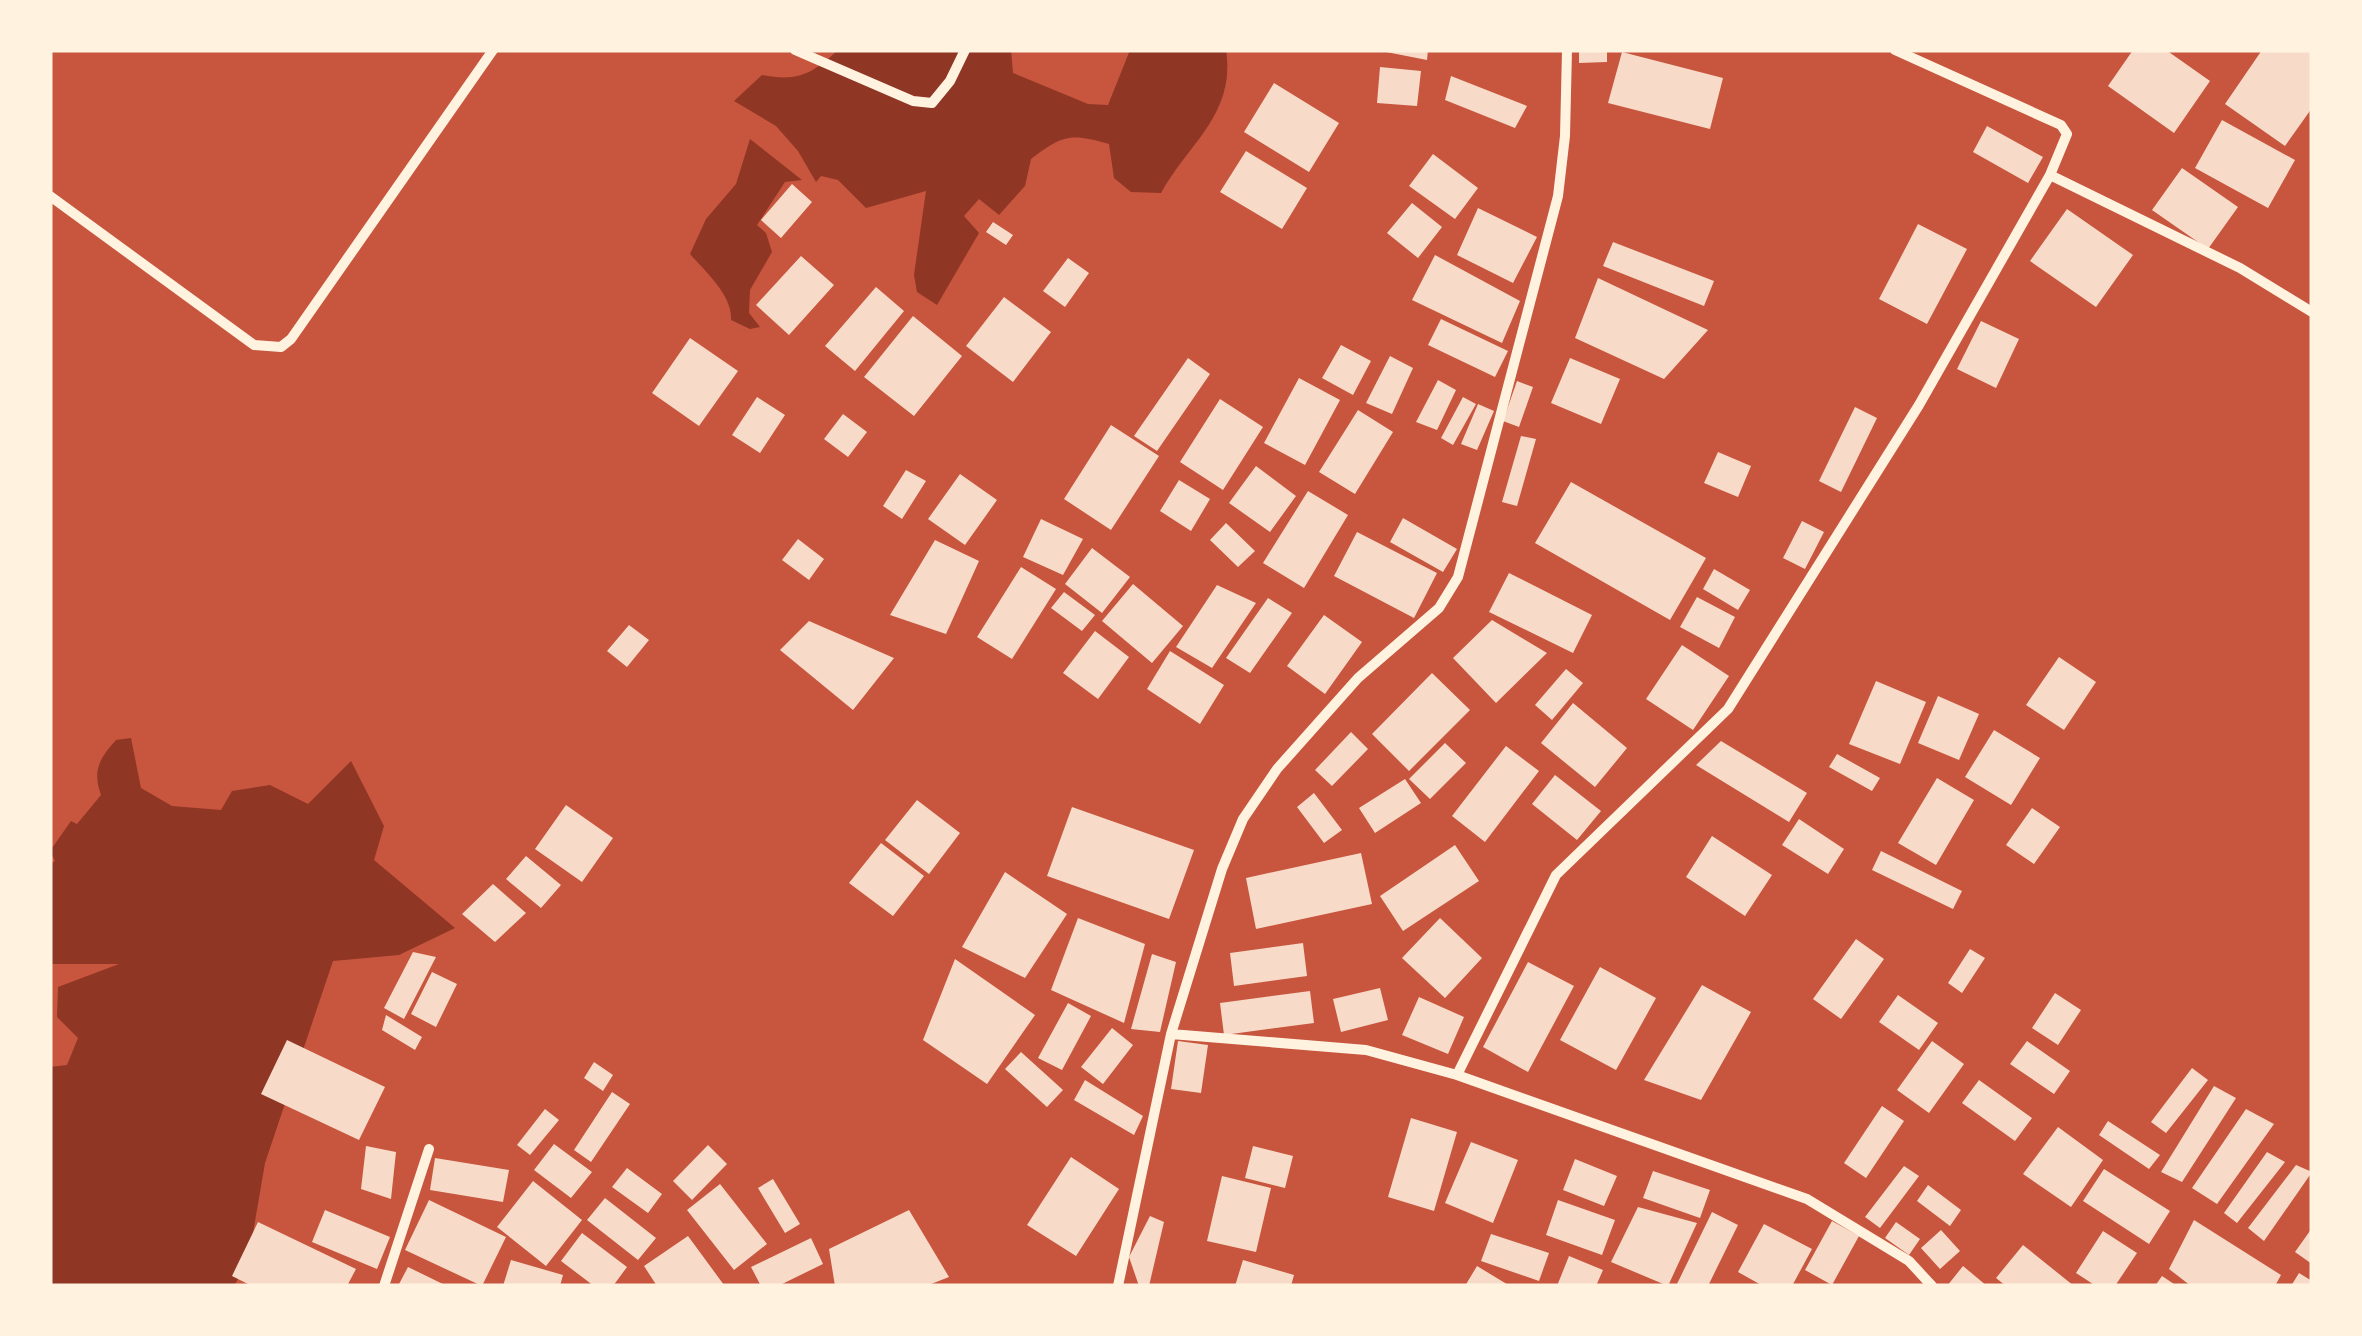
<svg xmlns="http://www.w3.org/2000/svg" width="2362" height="1336" viewBox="0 0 2362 1336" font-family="'Fira Sans Condensed',sans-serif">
	<rect width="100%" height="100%" fill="#c8553d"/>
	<!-- water -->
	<path fill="#8f3625" d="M 838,50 L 1011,50 L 1013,73 L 1088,104 L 1108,105 L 1130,50 L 1226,50 C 1236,114 1188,144 1161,193 L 1131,192 L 1114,178 L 1109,144 C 1070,133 1063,135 1031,159 L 1025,186 L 999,215 L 979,199 L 964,216 L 979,233 L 937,305 L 917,292 L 914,275 L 926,191 L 866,208 L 838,180 L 821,176 L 816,182 L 798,151 L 776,126 L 734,101 L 762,75 C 798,82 812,74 838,50 Z
		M 750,139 L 802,180 L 785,182 L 757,225 L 766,233 L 772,252 L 750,290 L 749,313 L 760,327 L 750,329 L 731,320 C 733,296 705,271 690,254 L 706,219 L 736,184 Z
		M 131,738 L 141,788 L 172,806 L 221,810 L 232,791 L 270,785 L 308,804 L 351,761 L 384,826 L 374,860 L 455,928 L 399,955 L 333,961 L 265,1163 L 248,1262 L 234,1286 L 50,1286 L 50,1067 L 67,1065 L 78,1038 L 57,1017 L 58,987 L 119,964 L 50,964 L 50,864 L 55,861 L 50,851 L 71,821 L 77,824 L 101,795 C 92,770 100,758 116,740 Z"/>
	<!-- building -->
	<path fill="#f7dbc8" d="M 1376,50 L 1428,50 L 1427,60 Z
		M 1579,50 L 1607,50 L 1607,62 L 1579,63 Z
		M 2133,50 L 2166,50 L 2210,81 L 2174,133 L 2108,86 Z
		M 2262,50 L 2312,50 L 2312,108 L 2285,146 L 2225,104 Z
		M 1622,52 L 1723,78 L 1710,129 L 1608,103 Z
		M 1380,67 L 1421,71 L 1417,106 L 1377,103 Z
		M 1451,76 L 1527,106 L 1515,128 L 1445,100 Z
		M 1274,83 L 1339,123 L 1309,172 L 1244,132 Z
		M 2222,120 L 2295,160 L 2268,208 L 2195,168 Z
		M 1987,126 L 2043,157 L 2028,183 L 1973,152 Z
		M 1246,151 L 1307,188 L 1282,229 L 1220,192 Z
		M 1433,154 L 1478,188 L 1455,219 L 1409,186 Z
		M 2182,168 L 2238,207 L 2208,249 L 2152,210 Z
		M 792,184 L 812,202 L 781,238 L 761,220 Z
		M 1412,203 L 1442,227 L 1418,258 L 1387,233 Z
		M 1478,208 L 1537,237 L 1513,283 L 1457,255 Z
		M 2067,209 L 2133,255 L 2096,307 L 2030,261 Z
		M 993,222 L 1013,235 L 1006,245 L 986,232 Z
		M 1918,224 L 1967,249 L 1927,324 L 1879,299 Z
		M 1613,242 L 1714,281 L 1704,306 L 1603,266 Z
		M 1435,255 L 1520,301 L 1502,343 L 1412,300 Z
		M 801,256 L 834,285 L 789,335 L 756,305 Z
		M 1068,258 L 1089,273 L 1065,307 L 1043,291 Z
		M 1598,278 L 1708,330 L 1664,379 L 1575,338 Z
		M 876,287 L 904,311 L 855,371 L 825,346 Z
		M 1004,297 L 1051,332 L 1013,382 L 966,346 Z
		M 913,316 L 962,356 L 914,416 L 864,377 Z
		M 1441,319 L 1508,351 L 1495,377 L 1428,345 Z
		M 1981,321 L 2019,339 L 1996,388 L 1957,369 Z
		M 690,338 L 738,371 L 699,426 L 652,393 Z
		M 1341,345 L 1371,361 L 1353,395 L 1322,378 Z
		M 1390,356 L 1413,368 L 1392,414 L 1366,403 Z
		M 1188,358 L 1210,374 L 1157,451 L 1134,436 Z
		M 1570,358 L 1620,379 L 1601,424 L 1551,403 Z
		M 1299,378 L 1340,400 L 1305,465 L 1264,443 Z
		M 1438,380 L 1456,390 L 1437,430 L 1416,422 Z
		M 1517,381 L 1533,387 L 1519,427 L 1503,421 Z
		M 757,397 L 785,415 L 760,453 L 732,435 Z
		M 1463,397 L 1476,404 L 1453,445 L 1441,438 Z
		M 1220,399 L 1263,427 L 1223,490 L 1180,462 Z
		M 1478,404 L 1494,411 L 1477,450 L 1461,444 Z
		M 1855,407 L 1877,418 L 1841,492 L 1819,481 Z
		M 1358,410 L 1393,432 L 1355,494 L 1319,472 Z
		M 843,414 L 867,432 L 848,457 L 824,439 Z
		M 1111,425 L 1159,456 L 1111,530 L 1064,499 Z
		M 1521,436 L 1536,439 L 1517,506 L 1502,502 Z
		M 1718,452 L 1751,466 L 1738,497 L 1704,483 Z
		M 1256,466 L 1296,496 L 1270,532 L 1229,503 Z
		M 906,470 L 926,481 L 902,519 L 883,506 Z
		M 960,474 L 997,500 L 965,545 L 928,519 Z
		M 1179,480 L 1210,499 L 1191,531 L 1160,511 Z
		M 1571,482 L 1706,558 L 1670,620 L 1535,543 Z
		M 1308,491 L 1348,515 L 1304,588 L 1263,563 Z
		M 1403,518 L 1457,549 L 1443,572 L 1390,542 Z
		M 1041,519 L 1083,539 L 1063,575 L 1023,557 Z
		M 1802,521 L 1824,532 L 1805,569 L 1783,558 Z
		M 1226,523 L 1255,551 L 1238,567 L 1210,540 Z
		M 1357,532 L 1437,573 L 1414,618 L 1334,576 Z
		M 798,539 L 824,559 L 809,580 L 782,560 Z
		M 935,540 L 979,561 L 946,634 L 890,615 Z
		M 1092,548 L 1130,577 L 1102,613 L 1065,584 Z
		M 1021,567 L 1056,589 L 1012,659 L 977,637 Z
		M 1714,569 L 1750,590 L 1738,610 L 1703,589 Z
		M 1509,573 L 1592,615 L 1573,653 L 1489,612 Z
		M 1133,584 L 1183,626 L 1152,663 L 1102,621 Z
		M 1217,585 L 1256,603 L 1212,668 L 1176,647 Z
		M 1064,592 L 1095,615 L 1082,631 L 1051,608 Z
		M 1697,597 L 1735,617 L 1719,648 L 1680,627 Z
		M 1268,598 L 1292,613 L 1250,673 L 1226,658 Z
		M 1324,615 L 1362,642 L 1325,694 L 1287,666 Z
		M 1492,620 L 1547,653 L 1496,703 L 1453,658 Z
		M 809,621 L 894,658 L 853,710 L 780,650 Z
		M 629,625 L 649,640 L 627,667 L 607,651 Z
		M 1095,631 L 1129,657 L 1098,699 L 1063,673 Z
		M 1682,645 L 1729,676 L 1693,730 L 1646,699 Z
		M 1170,651 L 1224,685 L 1200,724 L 1147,689 Z
		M 2059,657 L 2096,682 L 2064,730 L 2026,705 Z
		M 1566,669 L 1583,683 L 1552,720 L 1535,705 Z
		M 1432,673 L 1470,710 L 1409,771 L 1372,734 Z
		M 1876,681 L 1926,702 L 1900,764 L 1849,744 Z
		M 1938,696 L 1979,714 L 1959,760 L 1918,743 Z
		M 1573,703 L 1627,748 L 1595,787 L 1541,743 Z
		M 1994,730 L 2040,758 L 2011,805 L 1965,777 Z
		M 1351,732 L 1368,749 L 1332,786 L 1315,770 Z
		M 1721,741 L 1807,793 L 1789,822 L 1696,765 Z
		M 1445,743 L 1466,763 L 1430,799 L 1409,779 Z
		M 1506,746 L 1539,771 L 1485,842 L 1452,816 Z
		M 1837,754 L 1880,778 L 1872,791 L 1829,767 Z
		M 1555,775 L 1601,811 L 1577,840 L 1532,804 Z
		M 1937,778 L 1974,800 L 1936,865 L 1898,843 Z
		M 1405,779 L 1421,803 L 1375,833 L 1359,808 Z
		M 1314,793 L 1342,830 L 1324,843 L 1297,807 Z
		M 917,800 L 960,833 L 929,874 L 885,840 Z
		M 566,805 L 613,838 L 582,882 L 535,849 Z
		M 1072,807 L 1194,850 L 1169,919 L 1047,876 Z
		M 2032,808 L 2060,827 L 2034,864 L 2006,845 Z
		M 1799,819 L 1844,849 L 1828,874 L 1782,845 Z
		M 1712,836 L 1772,875 L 1745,916 L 1686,877 Z
		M 881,843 L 924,876 L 893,916 L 849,883 Z
		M 1455,845 L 1479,881 L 1403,931 L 1380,896 Z
		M 1881,851 L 1962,891 L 1953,909 L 1872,870 Z
		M 1361,853 L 1372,904 L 1256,929 L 1246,878 Z
		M 526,856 L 561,885 L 541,908 L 506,879 Z
		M 1005,872 L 1067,914 L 1025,978 L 962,947 Z
		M 493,884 L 526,913 L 495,942 L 462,914 Z
		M 1078,918 L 1145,944 L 1124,1023 L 1051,990 Z
		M 1440,918 L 1482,958 L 1445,998 L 1402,958 Z
		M 1856,939 L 1884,959 L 1841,1019 L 1813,999 Z
		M 1303,943 L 1307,976 L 1234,986 L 1230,953 Z
		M 1970,949 L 1985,958 L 1962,993 L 1948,983 Z
		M 413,952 L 436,957 L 404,1019 L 384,1008 Z
		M 1152,954 L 1176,962 L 1160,1032 L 1131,1029 Z
		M 955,959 L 1035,1015 L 987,1084 L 923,1040 Z
		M 1528,962 L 1574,986 L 1528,1072 L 1483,1047 Z
		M 1600,967 L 1656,998 L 1616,1070 L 1560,1040 Z
		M 432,972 L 457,984 L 436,1027 L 411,1014 Z
		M 1702,985 L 1751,1012 L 1701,1100 L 1644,1080 Z
		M 1380,988 L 1388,1020 L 1341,1032 L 1333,999 Z
		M 1310,991 L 1314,1023 L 1224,1035 L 1220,1003 Z
		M 2055,993 L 2081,1010 L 2058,1045 L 2032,1028 Z
		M 1898,995 L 1938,1023 L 1919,1050 L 1879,1022 Z
		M 1419,997 L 1464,1017 L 1448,1054 L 1402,1035 Z
		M 1068,1003 L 1091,1016 L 1062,1070 L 1038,1058 Z
		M 386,1015 L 422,1037 L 415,1050 L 382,1030 Z
		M 1112,1028 L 1133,1045 L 1103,1084 L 1081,1067 Z
		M 287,1040 L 385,1087 L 359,1140 L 261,1094 Z
		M 1178,1041 L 1208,1045 L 1201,1093 L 1171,1089 Z
		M 1932,1041 L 1964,1064 L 1929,1113 L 1897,1090 Z
		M 2027,1041 L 2070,1071 L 2054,1094 L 2010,1064 Z
		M 1021,1052 L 1063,1090 L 1047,1107 L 1005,1069 Z
		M 594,1062 L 613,1075 L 603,1091 L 584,1078 Z
		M 2192,1068 L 2208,1080 L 2166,1133 L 2151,1122 Z
		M 1085,1080 L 1143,1116 L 1134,1135 L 1074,1100 Z
		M 1979,1080 L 2032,1118 L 2015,1141 L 1962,1103 Z
		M 2214,1086 L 2236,1098 L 2182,1182 L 2161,1172 Z
		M 612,1092 L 630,1104 L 591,1162 L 574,1150 Z
		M 1882,1106 L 1904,1121 L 1866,1178 L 1844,1163 Z
		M 545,1109 L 559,1120 L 530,1155 L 517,1145 Z
		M 2246,1109 L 2274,1124 L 2217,1204 L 2192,1188 Z
		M 1411,1118 L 1457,1132 L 1434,1211 L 1388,1197 Z
		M 2108,1121 L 2160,1155 L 2149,1169 L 2099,1135 Z
		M 2058,1127 L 2103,1160 L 2071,1207 L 2023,1174 Z
		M 1471,1142 L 1518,1160 L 1493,1223 L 1445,1203 Z
		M 554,1144 L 592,1172 L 571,1198 L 534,1170 Z
		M 708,1145 L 727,1164 L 692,1200 L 673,1181 Z
		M 366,1146 L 396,1152 L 391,1199 L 361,1189 Z
		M 1253,1146 L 1293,1156 L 1285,1188 L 1245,1178 Z
		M 2267,1152 L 2285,1162 L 2237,1223 L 2224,1213 Z
		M 1071,1157 L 1119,1189 L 1076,1256 L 1027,1225 Z
		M 435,1158 L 509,1170 L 503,1202 L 430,1190 Z
		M 1575,1159 L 1617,1176 L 1604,1206 L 1563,1190 Z
		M 2296,1165 L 2312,1172 L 2264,1241 L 2248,1228 Z
		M 1904,1166 L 1919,1176 L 1880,1228 L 1865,1217 Z
		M 627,1168 L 662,1194 L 648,1213 L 612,1187 Z
		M 2104,1169 L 2170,1211 L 2149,1244 L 2083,1201 Z
		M 1653,1171 L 1710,1190 L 1700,1218 L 1643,1198 Z
		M 1222,1176 L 1271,1188 L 1256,1252 L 1207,1241 Z
		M 773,1179 L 800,1224 L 785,1233 L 758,1188 Z
		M 533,1181 L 582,1220 L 546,1266 L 497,1227 Z
		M 720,1184 L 767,1244 L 734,1270 L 687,1210 Z
		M 1928,1185 L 1961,1210 L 1950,1226 L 1917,1201 Z
		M 605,1198 L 656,1238 L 638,1260 L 587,1220 Z
		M 429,1200 L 506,1237 L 482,1286 L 405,1250 Z
		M 1558,1200 L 1615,1220 L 1602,1255 L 1546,1235 Z
		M 1638,1207 L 1697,1223 L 1668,1286 L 1611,1262 Z
		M 325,1210 L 390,1237 L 377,1269 L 312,1242 Z
		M 909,1210 L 949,1277 L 926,1286 L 835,1286 L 829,1249 Z
		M 1712,1212 L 1738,1225 L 1708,1286 L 1676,1286 Z
		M 1150,1216 L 1164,1222 L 1149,1286 L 1139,1286 L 1129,1257 Z
		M 2194,1220 L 2281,1275 L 2275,1286 L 2191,1286 L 2169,1269 Z
		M 1832,1221 L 1859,1236 L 1832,1285 L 1805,1270 Z
		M 258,1222 L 356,1269 L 347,1286 L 252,1286 L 232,1276 Z
		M 1896,1222 L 1920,1239 L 1909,1255 L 1885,1238 Z
		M 1764,1224 L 1812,1249 L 1792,1286 L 1763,1286 L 1738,1272 Z
		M 2312,1228 L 2312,1264 L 2295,1252 Z
		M 1941,1230 L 1960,1251 L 1940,1269 L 1921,1248 Z
		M 2103,1231 L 2137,1253 L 2115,1286 L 2096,1286 L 2076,1273 Z
		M 582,1233 L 627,1267 L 613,1286 L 594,1286 L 561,1261 Z
		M 1491,1234 L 1549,1253 L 1539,1281 L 1481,1261 Z
		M 688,1236 L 724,1285 L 657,1286 L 644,1266 Z
		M 811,1238 L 823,1264 L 778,1286 L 761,1286 L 751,1267 Z
		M 2023,1245 L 2074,1286 L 2006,1286 L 1996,1278 Z
		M 1569,1256 L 1603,1270 L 1596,1286 L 1557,1286 Z
		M 511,1260 L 563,1275 L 560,1286 L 503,1286 Z
		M 1243,1260 L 1294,1275 L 1291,1286 L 1235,1286 Z
		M 1477,1266 L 1510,1286 L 1465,1286 Z
		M 1963,1266 L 1987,1286 L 1947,1286 Z
		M 408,1267 L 447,1286 L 398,1286 Z
		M 2299,1273 L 2312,1281 L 2312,1286 L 2291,1286 Z
		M 2162,1276 L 2177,1286 L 2155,1286 Z"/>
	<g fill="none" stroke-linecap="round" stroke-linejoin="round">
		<!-- minor -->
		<path stroke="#fff3e0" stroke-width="10" d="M 795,50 L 913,101 L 932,103 L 950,81 L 965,50
			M 2050,175 L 2240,268 L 2312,312
			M 50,196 L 254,345 L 281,347 L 291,339 L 493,50
			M 1171,1034 L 1366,1050 L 1457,1075 L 1807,1199 L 1909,1261 L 1932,1286
			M 1457,1075 L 1556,875 L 1728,709 L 1919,405 L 2050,175 L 2067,134 L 2061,125 L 1895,50
			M 384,1286 L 429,1149
			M 1118,1286 L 1171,1034 L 1222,869 L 1243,819 L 1277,769 L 1358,678 L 1439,608 L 1458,577 L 1558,196 L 1565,136 L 1567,50"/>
	</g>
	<!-- border -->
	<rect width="2362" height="1336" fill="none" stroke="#fff3e0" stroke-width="105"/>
</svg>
